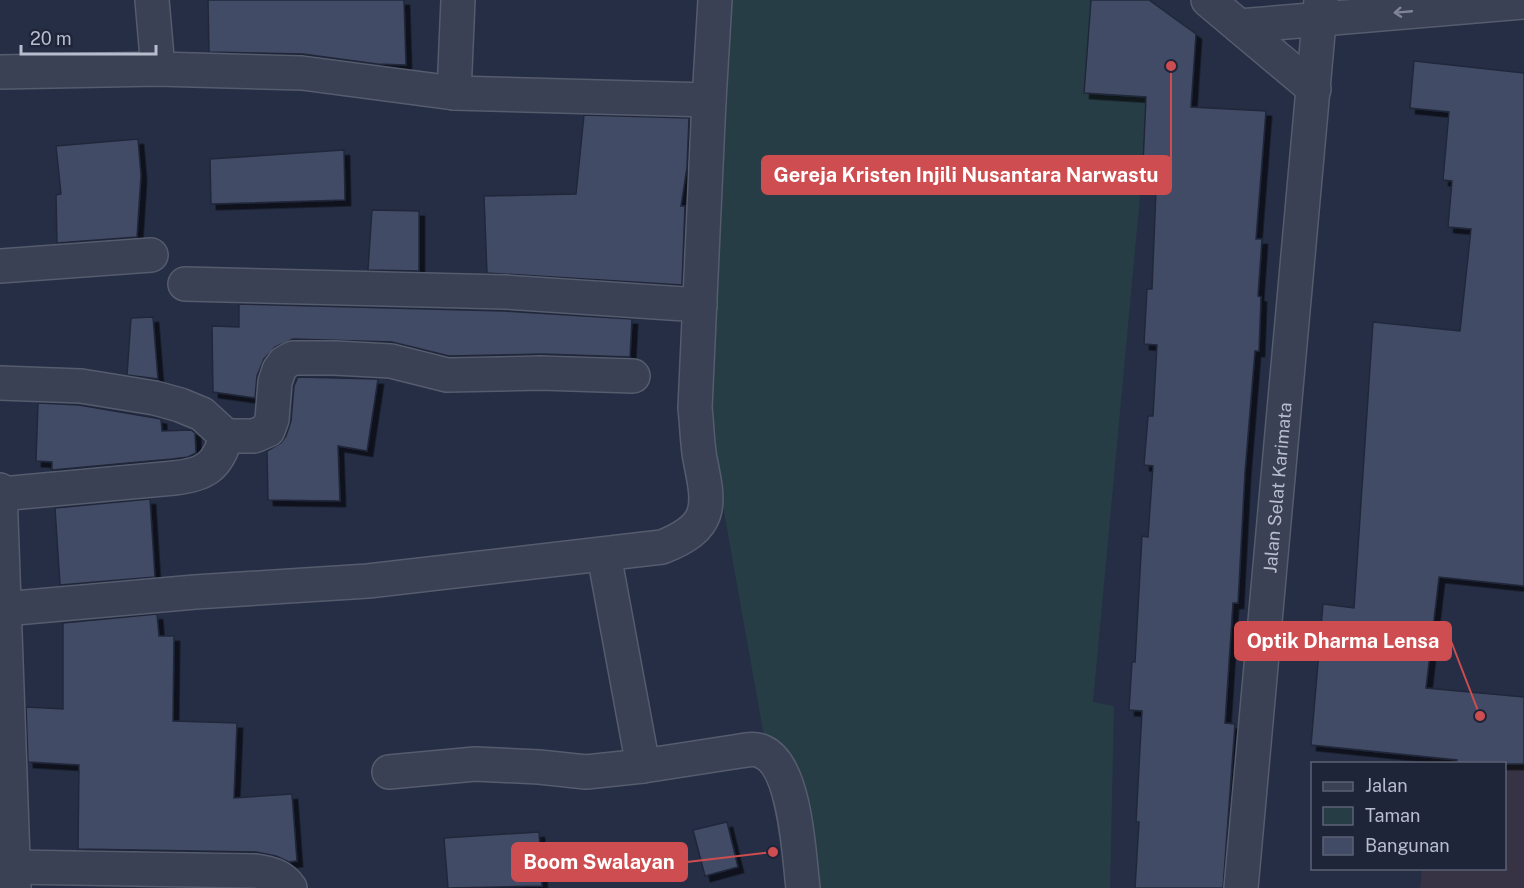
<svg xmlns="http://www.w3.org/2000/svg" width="1524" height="888" viewBox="0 0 1524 888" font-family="'Public Sans',sans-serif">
	<defs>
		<filter id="shadow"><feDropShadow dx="5.5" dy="5.5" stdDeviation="0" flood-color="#0009"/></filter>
	</defs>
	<rect width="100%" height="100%" fill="#252e45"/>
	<!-- medical -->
	<path fill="#373244" d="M 1433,734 L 1524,742 L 1524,888 L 1420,888 L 1422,869 L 1504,868 L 1504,764 L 1431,763 Z"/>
	<!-- green -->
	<path fill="#273d46" d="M 719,0 L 1091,0 L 1084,92 L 1146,97 L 1143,164 L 1093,702 L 1114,706 L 1110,888 L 791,888 L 718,478 L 706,429 Z"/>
	<!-- building -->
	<path fill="#424b65" stroke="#20283b" stroke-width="1.5" filter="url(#shadow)" d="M 208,0 L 404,0 L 406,65 L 377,64 L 303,54 L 209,52 Z
		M 1091,0 L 1149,0 L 1196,34 L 1191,107 L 1266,111 L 1256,239 L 1262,239 L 1258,296 L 1261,297 L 1259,351 L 1255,351 L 1245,472 L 1238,603 L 1233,603 L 1225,723 L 1235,724 L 1223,888 L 1135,888 L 1139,822 L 1136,822 L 1142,711 L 1129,710 L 1132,662 L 1135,662 L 1142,536 L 1148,537 L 1153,466 L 1144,465 L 1148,416 L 1153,416 L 1157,345 L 1144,344 L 1147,289 L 1152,289 L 1157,165 L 1143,164 L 1146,97 L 1084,93 Z
		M 1414,61 L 1524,73 L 1524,586 L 1439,577 L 1426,688 L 1524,697 L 1524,764 L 1456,764 L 1457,760 L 1311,745 L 1323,604 L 1354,608 L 1373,322 L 1460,331 L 1471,229 L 1448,227 L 1452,181 L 1443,180 L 1449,112 L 1410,108 Z
		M 584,115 L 689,118 L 687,167 L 681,206 L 685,206 L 682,285 L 487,273 L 484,196 L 576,194 Z
		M 138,139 L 141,175 L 137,237 L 57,243 L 56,195 L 61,194 L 56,146 Z
		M 344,150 L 345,200 L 211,204 L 210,159 Z
		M 372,210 L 419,211 L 419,271 L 368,270 Z
		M 239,304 L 504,311 L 632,319 L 630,357 L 542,354 L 449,356 L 392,342 L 293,339 L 275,347 L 264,359 L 257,376 L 255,398 L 213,392 L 212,326 L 239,327 Z
		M 153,317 L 158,379 L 127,375 L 131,318 Z
		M 298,377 L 378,379 L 367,451 L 338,446 L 340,501 L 268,500 L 267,451 L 281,443 L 286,436 L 291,421 L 294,386 Z
		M 38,403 L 79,405 L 161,419 L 162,431 L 191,430 L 195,433 L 196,453 L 188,457 L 172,459 L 52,470 L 52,462 L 36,461 Z
		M 150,499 L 155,577 L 60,585 L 55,508 Z
		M 157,614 L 159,636 L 174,636 L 173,721 L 237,723 L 234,798 L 292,794 L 297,861 L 289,862 L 276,856 L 256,852 L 78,849 L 79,765 L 28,762 L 26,707 L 63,709 L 63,623 Z
		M 727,822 L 738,867 L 705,876 L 693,830 Z
		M 539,832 L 542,886 L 448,888 L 444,838 Z"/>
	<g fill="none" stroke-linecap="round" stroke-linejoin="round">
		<defs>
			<g id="minor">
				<path d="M 152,0 L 158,69"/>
				<path d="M 1208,0 L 1314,89"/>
				<path d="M 1239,26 L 1524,2"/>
				<path d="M 0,72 L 158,69 L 302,73 L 454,93 L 709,100"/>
				<path d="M 454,93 L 458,0"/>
				<path d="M 0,266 L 151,255"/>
				<path d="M 185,284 L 505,292 L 700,305"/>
				<path d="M 0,383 L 81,386 L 155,398 L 180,405 L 202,414 L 226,436"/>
				<path d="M 0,490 L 14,888"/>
				<path d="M 0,494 L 174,478 C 204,475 218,467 226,436 L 254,436 L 268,430 L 272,419 L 275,382 L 279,370 L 284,363 L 293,358 L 335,358 L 391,361 L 447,375 L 541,373 L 633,376"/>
				<path d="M 604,555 L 643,766 L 740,751 C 747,750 756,748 763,752 C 796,767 799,856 803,888"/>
				<path d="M 4,609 L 195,592 L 368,581 L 662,547 C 713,527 710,507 700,459 C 697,442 697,425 695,408 L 709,100 L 715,0"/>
				<path d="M 389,772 L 475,764 L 539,767 L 586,772 L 643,766"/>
				<path d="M 12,867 L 256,871 C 270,873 282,876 290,888"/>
				<path id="s1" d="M 1241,888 L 1321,0"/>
			</g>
		</defs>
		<!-- minor casing -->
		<use href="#minor" stroke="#555c6e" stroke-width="36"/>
		<!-- minor -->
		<use href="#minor" stroke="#3a4154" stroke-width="33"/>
	</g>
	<!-- one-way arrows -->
	<defs><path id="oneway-shaft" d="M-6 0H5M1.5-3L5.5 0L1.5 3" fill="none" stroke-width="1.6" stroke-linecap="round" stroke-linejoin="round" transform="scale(1.5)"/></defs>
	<use stroke="#7f8597" href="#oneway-shaft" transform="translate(1403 12) rotate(175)"/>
	<g text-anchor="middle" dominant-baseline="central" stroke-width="6" stroke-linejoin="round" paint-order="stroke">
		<!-- street labels -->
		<g font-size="18" fill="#b7bdcd" stroke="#1e2539">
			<text stroke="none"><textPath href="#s1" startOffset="402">Jalan Selat Karimata</textPath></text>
		</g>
	</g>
	<!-- callouts -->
	<path fill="none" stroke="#ce4d51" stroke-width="2" d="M1171 66L1171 175M1480 716L1451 641M773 852L687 862"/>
	<g fill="#ce4d51" stroke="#1e2539" stroke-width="2">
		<circle cx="1171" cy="66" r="6"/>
		<circle cx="1480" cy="716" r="6"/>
		<circle cx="773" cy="852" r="6"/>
	</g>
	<g fill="#ce4d51" stroke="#ce4d51" stroke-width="2">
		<rect x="762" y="156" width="409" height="38" rx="6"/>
		<rect x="1235" y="622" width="216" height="38" rx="6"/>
		<rect x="512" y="843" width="175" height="38" rx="6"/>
	</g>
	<g font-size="20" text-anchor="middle" font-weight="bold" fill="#fff">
		<text x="966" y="182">Gereja Kristen Injili Nusantara Narwastu</text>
		<text x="1343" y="648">Optik Dharma Lensa</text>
		<text x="599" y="869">Boom Swalayan</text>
	</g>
	<!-- legend -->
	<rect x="1311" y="762" width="195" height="108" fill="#1e2539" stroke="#5b6274" stroke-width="1.5"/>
	<rect x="1323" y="782" width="30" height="9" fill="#3a4154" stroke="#5b6274" stroke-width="1.5"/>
	<text x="1365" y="792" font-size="18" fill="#b7bdcd">Jalan</text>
	<rect x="1323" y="807" width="30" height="18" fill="#273d46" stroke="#5b6274" stroke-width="1.5"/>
	<text x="1365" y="822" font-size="18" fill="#b7bdcd">Taman</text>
	<rect x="1323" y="837" width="30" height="18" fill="#424b65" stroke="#5b6274" stroke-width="1.5"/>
	<text x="1365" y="852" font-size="18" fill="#b7bdcd">Bangunan</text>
	<!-- scale -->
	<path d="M21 45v9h135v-9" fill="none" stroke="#b7bdcd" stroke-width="3"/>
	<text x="30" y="45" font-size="18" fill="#b7bdcd" stroke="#1e2539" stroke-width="4.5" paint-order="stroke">20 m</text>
</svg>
